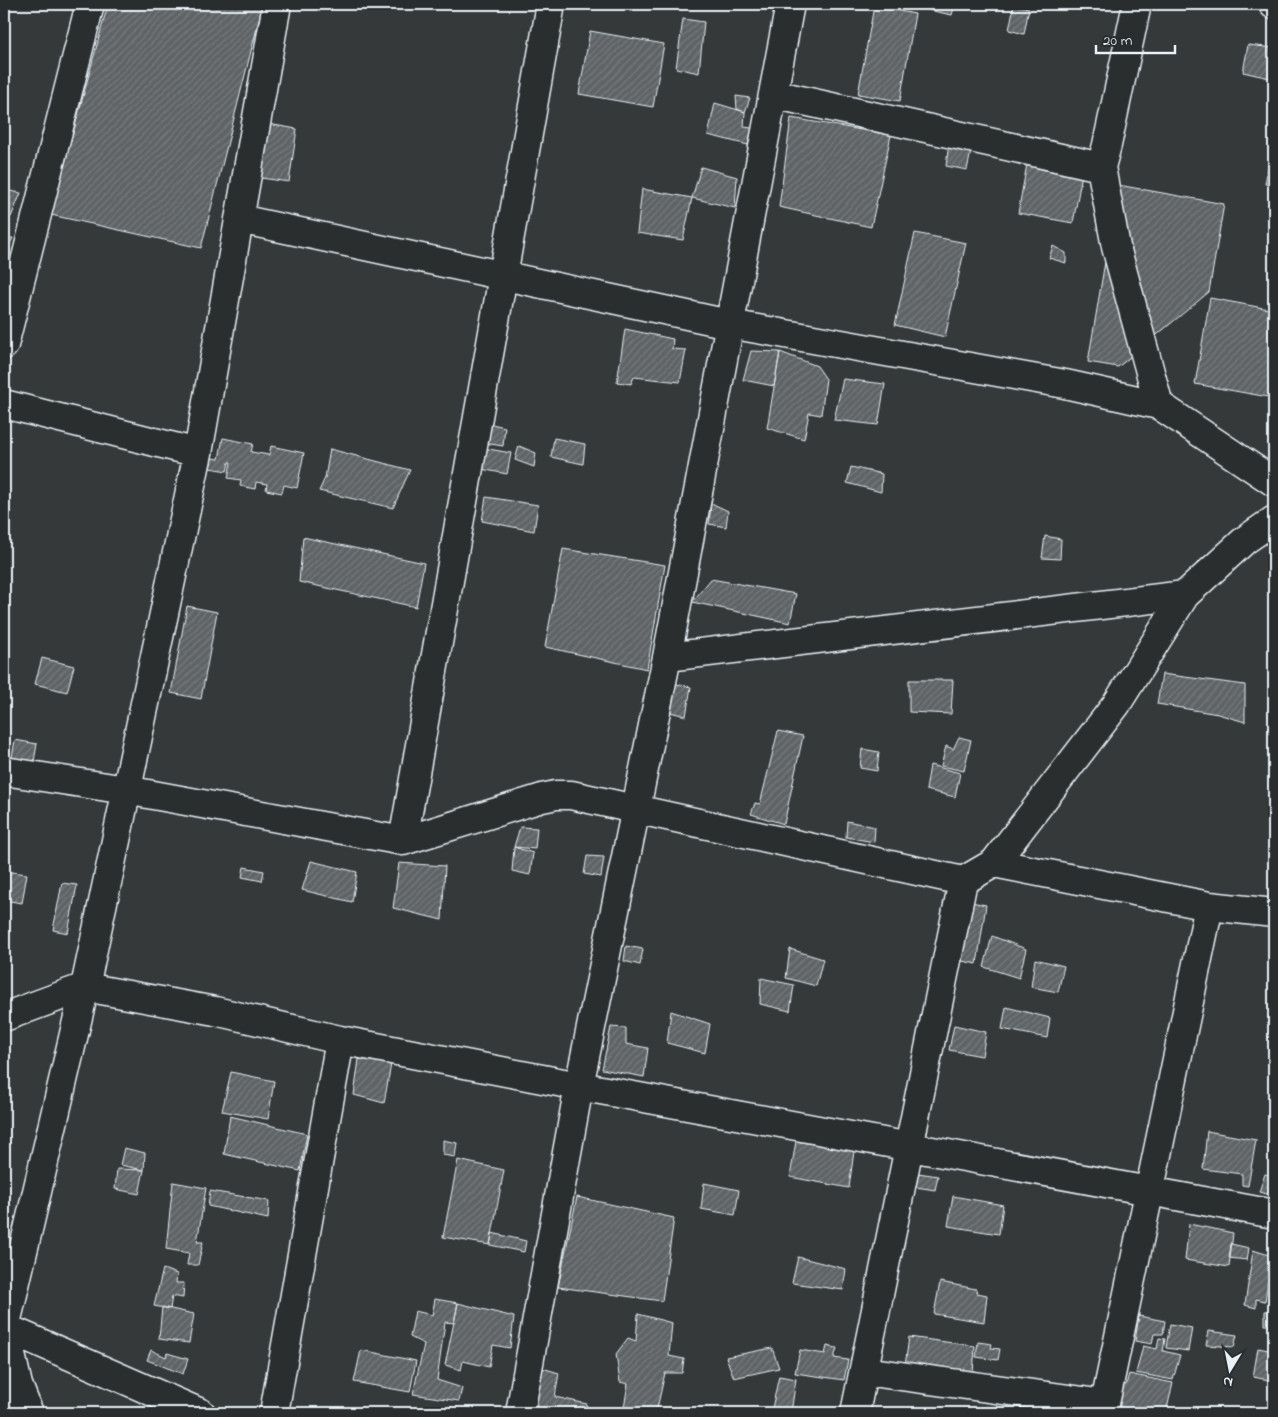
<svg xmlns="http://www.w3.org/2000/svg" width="1278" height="1417" viewBox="0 0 1278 1417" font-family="'Indie Flower',sans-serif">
	<defs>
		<pattern id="building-hatch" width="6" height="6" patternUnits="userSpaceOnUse" patternTransform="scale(1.25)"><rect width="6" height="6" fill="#5f6365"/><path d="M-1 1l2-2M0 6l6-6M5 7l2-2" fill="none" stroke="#767a7c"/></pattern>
	</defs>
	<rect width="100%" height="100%" fill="#35393a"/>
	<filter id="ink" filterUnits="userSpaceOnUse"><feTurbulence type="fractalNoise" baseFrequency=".02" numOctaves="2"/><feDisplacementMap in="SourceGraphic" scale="10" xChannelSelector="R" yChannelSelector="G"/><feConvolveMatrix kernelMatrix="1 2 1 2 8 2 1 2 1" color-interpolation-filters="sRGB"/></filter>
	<g filter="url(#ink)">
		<!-- building -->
		<path fill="url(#building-hatch)" stroke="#e8f1f8" d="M 108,4 L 263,4 L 201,248 L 51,215 Z
			M 914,4 L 955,4 L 952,15 L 914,7 Z
			M 1014,5 L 1029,8 L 1024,34 L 1009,30 Z
			M 874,6 L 915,14 L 900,101 L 858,94 Z
			M 683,19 L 704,22 L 699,73 L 676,68 Z
			M 590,31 L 664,44 L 653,107 L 579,94 Z
			M 1248,45 L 1274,48 L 1274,79 L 1243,72 Z
			M 736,96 L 750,98 L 745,112 L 737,109 Z
			M 715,103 L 745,112 L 744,127 L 752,128 L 748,145 L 708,135 Z
			M 791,118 L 891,135 L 871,227 L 779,207 Z
			M 268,124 L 297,129 L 289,182 L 261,178 Z
			M 1274,133 L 1274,186 L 1265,184 Z
			M 949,143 L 972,147 L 967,170 L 946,166 Z
			M 1027,164 L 1082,174 L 1073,223 L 1018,213 Z
			M 701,167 L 737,177 L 735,208 L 692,198 Z
			M 1118,185 L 1224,204 L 1209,292 L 1118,367 L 1088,362 Z
			M 642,189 L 692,198 L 683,240 L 637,233 Z
			M 4,190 L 21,193 L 11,217 L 4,215 Z
			M 915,233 L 966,243 L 945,337 L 895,325 Z
			M 4,238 L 13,238 L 6,252 L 4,252 Z
			M 1053,246 L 1066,253 L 1066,263 L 1049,258 Z
			M 1210,298 L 1274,310 L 1274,398 L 1195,384 Z
			M 625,329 L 673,339 L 672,349 L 686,350 L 680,382 L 634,377 L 631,384 L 617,382 Z
			M 751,351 L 780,352 L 774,386 L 743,380 Z
			M 780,352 L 817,366 L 826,379 L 821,415 L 809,413 L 804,439 L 767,428 Z
			M 843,379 L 885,384 L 878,425 L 834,420 Z
			M 487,423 L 505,427 L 503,446 L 484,443 Z
			M 223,438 L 253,444 L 251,452 L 269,455 L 271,446 L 304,453 L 297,488 L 284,485 L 282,493 L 266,490 L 267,484 L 256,482 L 255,489 L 240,486 L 241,480 L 228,478 L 231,462 L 229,462 L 227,471 L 210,468 L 212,458 L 219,459 Z
			M 554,438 L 585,444 L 583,464 L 551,457 Z
			M 519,446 L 536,453 L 534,467 L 515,460 Z
			M 483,448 L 511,453 L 507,474 L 481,469 Z
			M 330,449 L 410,470 L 393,508 L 319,491 L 325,478 Z
			M 851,467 L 882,474 L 881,492 L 847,483 Z
			M 486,497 L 538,505 L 534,531 L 482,521 Z
			M 711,503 L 728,511 L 726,527 L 709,524 Z
			M 1045,536 L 1061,539 L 1060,559 L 1042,558 Z
			M 303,537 L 424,563 L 416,607 L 299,582 Z
			M 563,549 L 665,565 L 647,669 L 545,647 Z
			M 711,579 L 796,594 L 790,623 L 692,602 Z
			M 187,606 L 217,612 L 201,699 L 171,693 Z
			M 42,658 L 74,666 L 67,692 L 35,684 Z
			M 1162,674 L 1245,685 L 1245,722 L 1218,714 L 1157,704 Z
			M 909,680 L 953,680 L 951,714 L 909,712 Z
			M 676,684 L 691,687 L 686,716 L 670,712 Z
			M 778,731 L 803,736 L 784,824 L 751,814 L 755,803 L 760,804 Z
			M 959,737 L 971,740 L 964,771 L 941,766 L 946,746 L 953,749 Z
			M 15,740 L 37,744 L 32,773 L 10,769 Z
			M 862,749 L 879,752 L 877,771 L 860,768 Z
			M 930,765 L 960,773 L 955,797 L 926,790 Z
			M 847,821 L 875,827 L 874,842 L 846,837 Z
			M 520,827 L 537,828 L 535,849 L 514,847 Z
			M 514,847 L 533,853 L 530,875 L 512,871 Z
			M 587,856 L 604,857 L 601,877 L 584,874 Z
			M 311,861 L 357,872 L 352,902 L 302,890 Z
			M 399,863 L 445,866 L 442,920 L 393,908 Z
			M 244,867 L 264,871 L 262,881 L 242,877 Z
			M 4,871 L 27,874 L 22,903 L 4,900 Z
			M 62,883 L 77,885 L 68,933 L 53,930 Z
			M 971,902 L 986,905 L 977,964 L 962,961 Z
			M 992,936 L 1026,949 L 1019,978 L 984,967 Z
			M 626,946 L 643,949 L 640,965 L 624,961 Z
			M 790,949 L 823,959 L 816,986 L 786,978 Z
			M 1035,959 L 1064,966 L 1058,992 L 1031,987 Z
			M 761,978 L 794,985 L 790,1011 L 760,1004 Z
			M 1006,1007 L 1050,1018 L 1047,1038 L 1002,1029 Z
			M 671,1011 L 710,1024 L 705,1053 L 667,1043 Z
			M 954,1025 L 986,1032 L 982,1056 L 949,1050 Z
			M 611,1027 L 626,1028 L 626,1044 L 648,1048 L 644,1077 L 602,1069 Z
			M 359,1059 L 391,1064 L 384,1103 L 354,1095 Z
			M 231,1072 L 274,1081 L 268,1119 L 222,1111 Z
			M 230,1116 L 307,1134 L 300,1171 L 224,1154 Z
			M 1207,1131 L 1256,1140 L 1248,1186 L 1242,1185 L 1242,1174 L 1203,1169 Z
			M 443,1140 L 457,1143 L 455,1157 L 443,1155 Z
			M 796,1141 L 854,1151 L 849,1188 L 790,1177 Z
			M 124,1148 L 145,1153 L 144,1170 L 120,1165 Z
			M 458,1160 L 504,1170 L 490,1245 L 443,1237 Z
			M 117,1169 L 144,1170 L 139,1194 L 115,1189 Z
			M 918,1173 L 938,1176 L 935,1190 L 916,1187 Z
			M 1265,1174 L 1274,1176 L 1274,1196 L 1259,1192 Z
			M 173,1182 L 206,1188 L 197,1242 L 203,1242 L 198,1265 L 187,1265 L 189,1253 L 166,1249 Z
			M 704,1183 L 739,1190 L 735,1215 L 701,1209 Z
			M 210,1191 L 269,1201 L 268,1219 L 208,1206 Z
			M 953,1196 L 1003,1205 L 999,1234 L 948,1226 Z
			M 577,1197 L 674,1218 L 662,1301 L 558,1287 Z
			M 1189,1224 L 1233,1233 L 1229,1267 L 1185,1260 Z
			M 492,1233 L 526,1241 L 524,1252 L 490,1245 Z
			M 1231,1244 L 1249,1248 L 1247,1260 L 1229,1258 Z
			M 1253,1250 L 1272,1256 L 1265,1301 L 1256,1299 L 1256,1308 L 1245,1305 Z
			M 798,1257 L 846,1269 L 843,1290 L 792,1283 Z
			M 163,1269 L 177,1274 L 176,1283 L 184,1283 L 183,1298 L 172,1296 L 170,1309 L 154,1306 Z
			M 940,1282 L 976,1289 L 977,1293 L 987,1295 L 984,1322 L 934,1314 Z
			M 435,1299 L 458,1303 L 454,1323 L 445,1322 L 437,1380 L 462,1388 L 459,1401 L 413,1394 L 424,1344 L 410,1337 L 415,1311 L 432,1315 Z
			M 458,1303 L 514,1317 L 510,1348 L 493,1345 L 489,1367 L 463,1361 L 461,1370 L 445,1365 Z
			M 162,1307 L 194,1314 L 189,1343 L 159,1339 Z
			M 1265,1311 L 1274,1311 L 1274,1325 L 1265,1325 Z
			M 638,1314 L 672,1323 L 669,1356 L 684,1359 L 682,1373 L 665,1373 L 656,1413 L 623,1413 L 628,1384 L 620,1382 L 616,1354 L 628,1338 L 636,1341 Z
			M 1139,1316 L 1165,1321 L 1163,1334 L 1154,1334 L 1152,1344 L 1135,1341 Z
			M 1170,1324 L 1192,1328 L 1188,1351 L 1166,1348 Z
			M 1209,1331 L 1237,1335 L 1234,1347 L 1206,1345 Z
			M 909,1337 L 975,1346 L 973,1374 L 905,1366 Z
			M 1159,1338 L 1165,1339 L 1163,1351 L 1180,1355 L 1173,1380 L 1136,1373 L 1143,1346 L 1157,1349 Z
			M 978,1342 L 992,1344 L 991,1348 L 1000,1349 L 998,1360 L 976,1357 Z
			M 827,1346 L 837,1348 L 834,1358 L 848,1360 L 844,1380 L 795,1373 L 800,1350 L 825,1354 Z
			M 772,1348 L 779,1368 L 734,1378 L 726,1357 Z
			M 1258,1348 L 1274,1351 L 1274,1381 L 1253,1377 Z
			M 151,1350 L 166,1357 L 167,1353 L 188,1359 L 183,1374 L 147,1360 Z
			M 361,1350 L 416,1361 L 410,1392 L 354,1382 Z
			M 542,1368 L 559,1373 L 555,1397 L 587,1404 L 586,1413 L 540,1413 L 532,1406 Z
			M 1129,1374 L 1173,1383 L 1166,1413 L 1117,1413 L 1123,1384 L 1126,1385 Z
			M 779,1376 L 796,1379 L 791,1413 L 771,1413 Z
			M 1177,1409 L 1203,1413 L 1175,1413 Z"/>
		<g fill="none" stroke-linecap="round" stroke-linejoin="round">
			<defs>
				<path id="minor" d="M 1137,4 L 1107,145 L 1101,167 L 1116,247 L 1159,405
					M 1273,4 L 1274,4
					M 773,94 L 1101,167
					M 239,219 L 729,324 L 1065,384 L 1159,405 L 1274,482
					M 4,345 L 90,4
					M 4,404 L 198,453
					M 667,657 L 1185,595
					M 4,771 L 126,790 L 403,841 L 542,798 L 556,795 L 571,795 L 963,881
					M 403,841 L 551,4
					M 994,863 L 1209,906 L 1274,913
					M 4,1017 L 85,987 L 215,1011 L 340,1040 L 579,1086 L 1274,1214
					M 4,1327 L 201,1413
					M 864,1371 L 1105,1404
					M 29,1413 L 18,1385 L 5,1328 L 85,987 L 198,453 L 277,4
					M 274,1413 L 340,1040
					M 520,1413 L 579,1086 L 667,657 L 790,4
					M 855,1413 L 963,881 L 994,863 L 1116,705 L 1185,595 L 1245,540 L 1274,520
					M 1103,1413 L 1209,906"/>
			</defs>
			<!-- minor casing -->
			<use href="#minor" stroke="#e8f1f8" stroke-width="31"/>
			<!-- minor -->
			<use href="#minor" stroke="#2a2d2e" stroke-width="28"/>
		</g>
	</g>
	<!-- margin -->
	<rect width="1278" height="1417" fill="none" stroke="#2a2d2e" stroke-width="20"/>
	<rect x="10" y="10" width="1258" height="1397" fill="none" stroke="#e8f1f8" stroke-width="2" filter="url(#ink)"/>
	<!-- north arrow -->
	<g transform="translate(1230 1370) rotate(190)" stroke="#2a2d2e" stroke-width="4" paint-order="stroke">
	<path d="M0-4L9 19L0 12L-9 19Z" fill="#e8f1f8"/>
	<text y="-8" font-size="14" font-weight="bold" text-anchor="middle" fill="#e8f1f8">N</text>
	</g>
	<!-- scale -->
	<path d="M1096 45v8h79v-8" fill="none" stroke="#e8f1f8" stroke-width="2.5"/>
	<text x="1103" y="45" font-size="15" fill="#e8f1f8" stroke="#2a2d2e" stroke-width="4" paint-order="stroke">20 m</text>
</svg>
